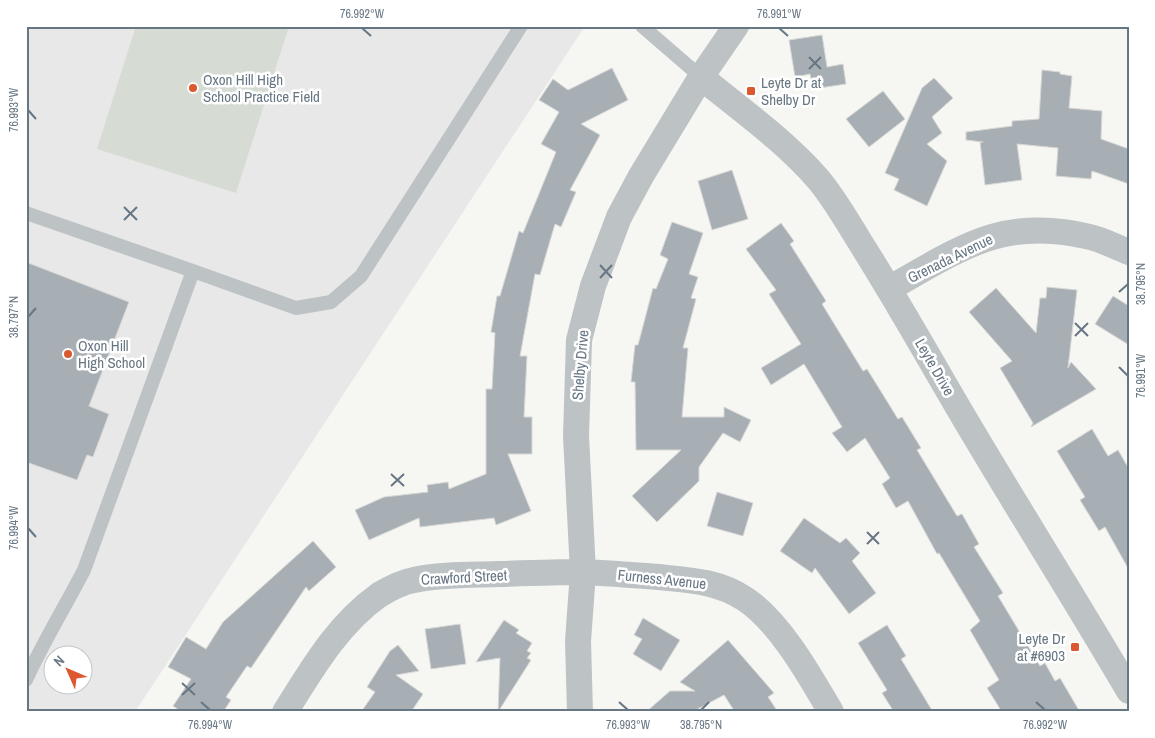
<svg xmlns="http://www.w3.org/2000/svg" width="1155" height="738" viewBox="0 0 1155 738" font-family="'Archivo Narrow',sans-serif">
	<rect width="100%" height="100%" fill="#f6f6f3"/>
	<!-- built -->
	<path fill="#e7e8e7" fill-rule="evenodd" d="M 26,26 L 585,26 L 135,712 L 26,712 ZM 52,656 L 82,656 L 82,686 L 52,686 Z"/>
	<!-- green -->
	<path fill="#d6dbd3" d="M 136,26 L 289,26 L 236,193 L 97,149 Z"/>
	<!-- building -->
	<path fill="#a7afb4" stroke="#d8d8d6" d="M 822,35 L 827,67 L 843,64 L 846,84 L 813,89 L 810,74 L 795,77 L 789,40 Z
		M 612,68 L 628,100 L 581,124 L 600,135 L 570,190 L 576,192 L 561,227 L 555,224 L 540,275 L 535,274 L 520,356 L 527,356 L 524,417 L 532,417 L 532,454 L 508,454 L 531,511 L 496,525 L 494,518 L 420,527 L 419,518 L 369,540 L 355,510 L 384,497 L 428,492 L 427,485 L 448,482 L 449,489 L 486,474 L 486,389 L 492,389 L 495,333 L 491,332 L 497,296 L 500,296 L 519,231 L 523,233 L 556,152 L 541,144 L 559,112 L 539,100 L 553,79 L 568,90 Z
		M 1042,70 L 1060,72 L 1060,74 L 1072,76 L 1069,108 L 1102,111 L 1101,139 L 1129,149 L 1129,184 L 1092,171 L 1091,179 L 1056,176 L 1058,148 L 1017,144 L 1022,180 L 985,185 L 980,142 L 983,142 L 966,140 L 966,132 L 1012,126 L 1012,121 L 1039,119 Z
		M 934,78 L 953,98 L 932,117 L 942,133 L 927,144 L 947,161 L 927,206 L 894,190 L 899,179 L 885,173 L 922,88 Z
		M 883,91 L 905,119 L 869,147 L 846,119 Z
		M 732,170 L 748,219 L 712,230 L 698,181 Z
		M 672,222 L 703,233 L 689,274 L 698,277 L 691,298 L 696,299 L 683,348 L 688,348 L 682,417 L 724,417 L 724,407 L 751,420 L 740,442 L 723,433 L 699,467 L 699,481 L 657,522 L 632,496 L 681,450 L 636,450 L 635,382 L 631,382 L 635,345 L 638,345 L 653,288 L 656,289 L 668,259 L 660,255 Z
		M 781,223 L 794,241 L 790,244 L 826,301 L 822,304 L 863,371 L 867,369 L 898,419 L 902,417 L 921,448 L 917,450 L 957,516 L 962,514 L 979,544 L 974,547 L 1003,593 L 998,596 L 1040,666 L 1045,663 L 1055,681 L 1060,678 L 1080,712 L 1002,712 L 987,688 L 999,680 L 970,630 L 980,621 L 939,553 L 937,554 L 908,501 L 896,508 L 882,484 L 890,478 L 865,438 L 847,452 L 832,433 L 842,427 L 804,364 L 771,385 L 761,368 L 801,344 L 769,294 L 776,290 L 746,249 Z
		M 26,262 L 129,302 L 89,406 L 109,414 L 93,457 L 87,455 L 77,480 L 26,462 Z
		M 1047,287 L 1077,290 L 1068,368 L 1071,362 L 1096,389 L 1031,427 L 1033,423 L 1000,368 L 1012,361 L 969,312 L 996,288 L 1036,333 L 1040,298 L 1046,298 Z
		M 1113,296 L 1129,306 L 1129,345 L 1095,324 Z
		M 1092,429 L 1108,456 L 1118,450 L 1129,469 L 1129,570 L 1105,527 L 1099,531 L 1080,500 L 1085,497 L 1057,451 Z
		M 717,492 L 753,503 L 743,536 L 707,526 Z
		M 804,518 L 840,543 L 846,538 L 860,553 L 852,561 L 876,593 L 849,614 L 815,568 L 812,573 L 780,551 Z
		M 313,541 L 336,567 L 309,591 L 306,587 L 251,668 L 247,666 L 226,697 L 231,700 L 223,712 L 182,712 L 173,706 L 191,679 L 168,667 L 186,637 L 206,649 L 223,622 Z
		M 643,618 L 680,640 L 661,671 L 633,654 L 642,639 L 634,635 Z
		M 504,620 L 519,630 L 516,633 L 532,643 L 527,651 L 531,653 L 527,658 L 531,660 L 498,712 L 500,658 L 476,662 Z
		M 460,624 L 466,664 L 431,669 L 425,629 Z
		M 887,625 L 906,656 L 901,659 L 933,712 L 894,712 L 882,693 L 887,690 L 858,643 Z
		M 728,640 L 774,693 L 768,697 L 778,712 L 735,712 L 724,695 L 692,712 L 646,712 L 670,691 L 695,691 L 680,682 Z
		M 398,645 L 419,671 L 396,675 L 423,694 L 411,712 L 361,712 L 375,692 L 367,687 L 390,651 Z"/>
	<g fill="none" stroke-linecap="round" stroke-linejoin="round">
		<!-- service -->
		<path stroke="#bdc2c5" stroke-width="14" d="M 642,26 L 701,77
			M 26,213 L 193,271
			M 26,680 C 43,642 65,607 84,570 L 193,271 L 296,308 L 331,302 L 361,276 L 521,26"/>
		<!-- minor -->
		<path stroke="#bdc2c5" stroke-width="26" d="M 701,77 C 741,110 784,140 818,179 C 834,198 847,221 860,242 C 891,291 920,342 949,392 C 1007,492 1070,590 1129,691
			M 890,288 C 921,271 958,247 992,237 C 1023,228 1058,229 1090,237 C 1103,240 1116,247 1129,252
			M 285,712 C 312,669 337,625 379,595 C 389,589 402,582 414,580 C 440,574 473,575 500,574 C 528,573 556,572 583,572 C 608,573 633,575 658,577 C 689,580 718,581 745,599 C 780,622 810,676 831,712
			M 580,712 L 578,641 L 583,572 L 576,436 L 579,340 L 593,286 L 619,217 L 641,176 L 701,77 L 736,26"/>
	</g>
	<!-- ticks -->
	<path fill="none" stroke="#677683" stroke-width="2" d="M 362,28 L 371,36M 779,28 L 788,36M 809,57 L 821,69M 809,69 L 821,57M 28,110 L 36,119M 124,207 L 137,220M 124,220 L 137,207M 600,265 L 612,278M 600,278 L 612,265M 1119,292 L 1128,284M 28,317 L 36,308M 1075,323 L 1088,336M 1075,336 L 1088,323M 1119,367 L 1128,376M 391,474 L 404,486M 391,486 L 404,474M 28,528 L 36,537M 867,532 L 879,544M 867,544 L 879,532M 182,683 L 195,695M 182,695 L 195,683M 201,702 L 210,710M 619,702 L 628,710M 1036,702 L 1045,710M 701,710 L 709,702"/>
	<!-- markers -->
	<g fill="#dc582e" stroke="#fff" stroke-width="2">
		<circle cx="193" cy="88" r="5"/>
		<rect x="746" y="86" width="10" height="10" rx="2.5"/>
		<circle cx="68" cy="354" r="5"/>
		<rect x="1070" y="642" width="10" height="10" rx="2.5"/>
	</g>
	<g text-anchor="middle" dominant-baseline="central" stroke-width="5" stroke-linejoin="round" paint-order="stroke">
		<!-- poi labels -->
		<g font-size="15" fill="#677683" stroke="#fff" text-anchor="start">
			<text x="203" y="79">Oxon Hill High<tspan x="203" dy="17">School Practice Field</tspan></text>
			<text x="761" y="82">Leyte Dr at<tspan x="761" dy="17">Shelby Dr</tspan></text>
			<text x="78" y="345">Oxon Hill<tspan x="78" dy="17">High School</tspan></text>
			<text x="1065" y="638" text-anchor="end">Leyte Dr<tspan x="1065" dy="17">at #6903</tspan></text>
		</g>
		<!-- street labels -->
		<g font-size="15" fill="#677683" stroke="#fff">
			<text transform="translate(950 258) rotate(-26)">Grenada Avenue</text>
			<text transform="translate(580 365) rotate(-85)">Shelby Drive</text>
			<text transform="translate(935 367) rotate(60)">Leyte Drive</text>
			<text transform="translate(464 577) rotate(-3)">Crawford Street</text>
			<text transform="translate(662 579) rotate(6)">Furness Avenue</text>
		</g>
	</g>
	<!-- border -->
	<rect width="1155" height="738" fill="none" stroke="#ffffff" stroke-width="55"/>
	<!-- north arrow -->
	<g transform="translate(68 670) rotate(315)"><circle r="24" fill="#ffffff" stroke="#c2c8cd"/>
	<path d="M0-4L9 19L0 12L-9 19Z" fill="#dc582e"/>
	<text y="-8" font-size="14" font-weight="bold" text-anchor="middle" fill="#677683">N</text>
	</g>
	<rect x="28" y="28" width="1100" height="682" fill="none" stroke="#677683" stroke-width="2"/>
	<g font-size="12" text-anchor="middle" fill="#677683">
		<text x="362" y="18">76.992°W</text>
		<text x="779" y="18">76.991°W</text>
		<text transform="translate(14 110) rotate(-90)" y="4">76.993°W</text>
		<text transform="translate(1141 284) rotate(-90)" y="4">38.795°N</text>
		<text transform="translate(14 317) rotate(-90)" y="4">38.797°N</text>
		<text transform="translate(1141 376) rotate(-90)" y="4">76.991°W</text>
		<text transform="translate(14 528) rotate(-90)" y="4">76.994°W</text>
		<text x="210" y="729">76.994°W</text>
		<text x="628" y="729">76.993°W</text>
		<text x="701" y="729">38.795°N</text>
		<text x="1045" y="729">76.992°W</text>
	</g>
</svg>
